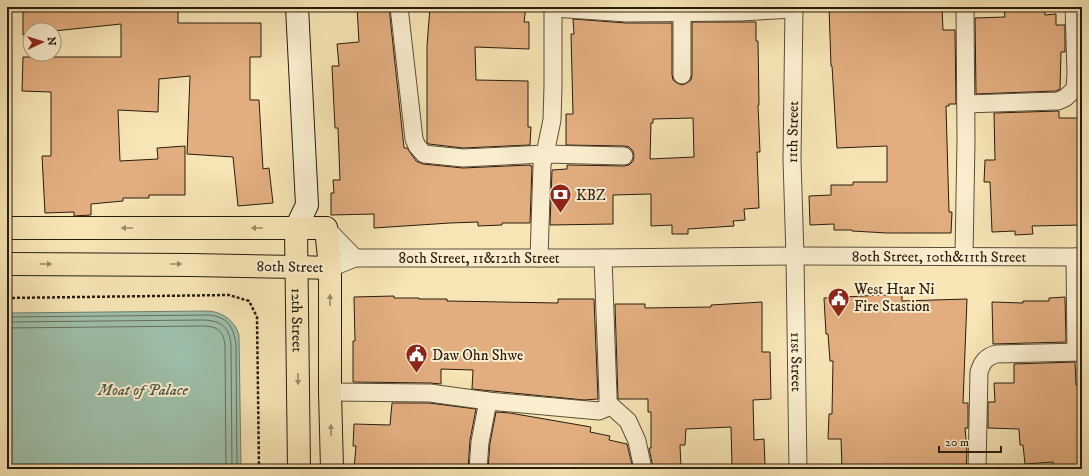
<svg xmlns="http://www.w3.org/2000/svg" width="1089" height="476" viewBox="0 0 1089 476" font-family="'IM FELL DW Pica',serif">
	<rect width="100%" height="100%" fill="#f7e5b5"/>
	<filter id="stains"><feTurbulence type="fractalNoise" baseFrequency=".005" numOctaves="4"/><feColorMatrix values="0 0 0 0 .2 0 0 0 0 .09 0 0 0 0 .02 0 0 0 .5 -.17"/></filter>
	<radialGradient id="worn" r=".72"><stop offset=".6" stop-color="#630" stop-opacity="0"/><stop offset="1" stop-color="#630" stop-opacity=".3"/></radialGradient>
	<!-- water -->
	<path fill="#9ebfaa" stroke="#6f7e6c" d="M 208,311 C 223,312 235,321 239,335 L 241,469 L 7,469 L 7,313 Z"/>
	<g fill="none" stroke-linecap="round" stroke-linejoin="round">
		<!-- shore -->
		<path stroke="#636e5c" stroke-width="1" d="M 7,317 L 208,315 C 227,316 234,327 236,345 L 237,469
			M 7,322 L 200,320 C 220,320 229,325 231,345 L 232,469
			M 7,328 L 200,326 C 216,326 223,329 225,345 L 226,469"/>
	</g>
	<!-- building -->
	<path fill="#e2ae80" stroke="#281c0f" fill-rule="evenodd" d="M 55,7 L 178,7 L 178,23 L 261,23 L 261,57 L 250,57 L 250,100 L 259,100 L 263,169 L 269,168 L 273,203 L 238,206 L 233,157 L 187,154 L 190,76 L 159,79 L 158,112 L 118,110 L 120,161 L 158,159 L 157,148 L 185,146 L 185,195 L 149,195 L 149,198 L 123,198 L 123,201 L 91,204 L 91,215 L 74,216 L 74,212 L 45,213 L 42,156 L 51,156 L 51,92 L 22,91 L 23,57 L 121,57 L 121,24 L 54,31 L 54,30 L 30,30 L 30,34 L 23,35 L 23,12 L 55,9 Z
		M 357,7 L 389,7 L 404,148 L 407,148 L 416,161 L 423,164 L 463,168 L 530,165 L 530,166 L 532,166 L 530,223 L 502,223 L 502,225 L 478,226 L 478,222 L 450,223 L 374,228 L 374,214 L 331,215 L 331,193 L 334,193 L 333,180 L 340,180 L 338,128 L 335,128 L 332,66 L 339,66 L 337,44 L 359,42 Z
		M 430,7 L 526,7 L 524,22 L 529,22 L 529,49 L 475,47 L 476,80 L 528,81 L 528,127 L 531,127 L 530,145 L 463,148 L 429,144 L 427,143 L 427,46 Z
		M 829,7 L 942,7 L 943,30 L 955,30 L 956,104 L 949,104 L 949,106 L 946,106 L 949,212 L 952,212 L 951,233 L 887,233 L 852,231 L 852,230 L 834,230 L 834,224 L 810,225 L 809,196 L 831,195 L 831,185 L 853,185 L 853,182 L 887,182 L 887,146 L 837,148 L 832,66 L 831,66 Z
		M 1004,7 L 1044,7 L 1045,15 L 1056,14 L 1056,25 L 1065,25 L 1065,52 L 1061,52 L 1060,89 L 1056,91 L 976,94 L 975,18 L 1005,17 Z
		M 573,19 L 626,23 L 672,23 L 672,75 L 673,80 L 677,83 L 682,85 L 687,83 L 691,80 L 692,75 L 692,22 L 756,22 L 756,41 L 758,41 L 759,105 L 758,105 L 760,152 L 757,152 L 759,208 L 744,209 L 745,220 L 733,221 L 734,226 L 688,229 L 688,234 L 672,234 L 672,225 L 651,226 L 651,194 L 613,195 L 613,224 L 550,225 L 552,170 L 567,169 L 567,165 L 624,166 L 629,165 L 633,161 L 634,157 L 633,151 L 629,147 L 625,146 L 566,145 L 566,114 L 573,114 L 571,34 L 574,34 ZM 693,118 L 694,157 L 650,159 L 651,123 L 653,123 L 653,119 Z
		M 1059,111 L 1059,118 L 1082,118 L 1082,142 L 1078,142 L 1081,225 L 1032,226 L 1033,234 L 1015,235 L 1015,231 L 992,232 L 990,182 L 984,182 L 985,160 L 995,160 L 994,113 Z
		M 902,294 L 902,301 L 967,299 L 963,403 L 968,403 L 968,428 L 965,428 L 967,452 L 966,469 L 900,467 L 900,469 L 842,469 L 841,439 L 828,439 L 829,414 L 832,414 L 833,361 L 830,361 L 828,334 L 826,334 L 824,298 Z
		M 394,296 L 394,298 L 419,298 L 419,299 L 447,299 L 447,301 L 558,303 L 558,299 L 594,299 L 598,399 L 584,400 L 472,389 L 473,370 L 441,369 L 441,384 L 430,383 L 353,382 L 353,341 L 355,341 L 354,297 Z
		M 1065,297 L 1066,342 L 993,344 L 992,302 L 1023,303 L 1023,301 L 1049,301 L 1049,298 Z
		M 762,302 L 762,352 L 770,352 L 771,399 L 753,400 L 754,440 L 764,439 L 765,465 L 732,466 L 731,427 L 686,429 L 685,445 L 680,445 L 681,467 L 653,467 L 649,448 L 651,448 L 651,412 L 648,412 L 648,399 L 618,399 L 615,304 L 645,304 L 645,308 L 711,307 L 711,305 Z
		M 1075,362 L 1076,385 L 1079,385 L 1082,428 L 1082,445 L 1079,469 L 1052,469 L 1053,462 L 1025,464 L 1023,445 L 1020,445 L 1019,429 L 988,428 L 988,402 L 995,402 L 994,383 L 1014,383 L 1014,364 Z
		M 392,403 L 429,403 L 476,409 L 470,440 L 468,469 L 354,469 L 356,446 L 353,446 L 354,424 L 390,425 Z
		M 496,412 L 510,413 L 591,427 L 590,432 L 610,436 L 609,440 L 627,444 L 633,469 L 488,469 L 490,443 Z"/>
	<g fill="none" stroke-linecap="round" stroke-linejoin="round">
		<defs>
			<g id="minor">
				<path d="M 399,7 L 414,139 L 417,146 L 424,154 L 463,158 L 545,154 L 624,156"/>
				<path id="s1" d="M 794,7 L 792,160 L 795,256 L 798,469"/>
				<path d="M 553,8 L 627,13 L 740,12 L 794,9"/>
				<path d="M 682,75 L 682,13 L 685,7"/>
				<path d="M 966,104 L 1058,101 L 1065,98 L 1075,89 L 1076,73 L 1074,7"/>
				<path d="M 326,228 L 355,258"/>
				<path d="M 964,256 L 966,141 L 965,7"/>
				<path d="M 1075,257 L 1076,352"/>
				<path d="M 539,258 L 542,165 L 546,149 L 552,120 L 553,86 L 553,7"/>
				<path id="s2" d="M 330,268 L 355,258 L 603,258 L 795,256 L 1082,257"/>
				<path d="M 330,392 L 430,393 L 488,401 L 599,411 L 606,408 L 608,403 L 608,395 L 603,258"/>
				<path d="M 608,403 L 628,421 L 637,441 L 643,469"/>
				<path d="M 478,469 L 480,442 L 488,401"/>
				<path d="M 977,469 L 979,372 C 982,362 986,357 996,354 L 1082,352"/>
			</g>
			<path id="secondary" d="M 296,228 L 307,205 L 297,7"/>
			<g id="primary">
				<path id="s3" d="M 7,228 L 296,228 L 299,469"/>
				<path d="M 326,228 L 330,268 L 330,392 L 332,469"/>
				<path d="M 7,264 L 191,265 L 297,267"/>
			</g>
			<path id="trunk" d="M 296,228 L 326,228
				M 297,267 L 330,268"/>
		</defs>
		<!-- minor casing -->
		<use href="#minor" stroke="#5c4e38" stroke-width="19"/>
		<!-- secondary casing -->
		<use href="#secondary" stroke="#281c0f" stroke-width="24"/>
		<!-- primary casing -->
		<use href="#primary" stroke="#281c0f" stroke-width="24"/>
		<!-- trunk casing -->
		<use href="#trunk" stroke="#281c0f" stroke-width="24"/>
		<!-- path -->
		<path stroke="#281c0f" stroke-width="2.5" stroke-dasharray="3 2" stroke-linecap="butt" d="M 7,298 L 229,295 L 249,301 L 257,317 L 259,469"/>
		<!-- minor -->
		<use href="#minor" stroke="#faeecf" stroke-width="17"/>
		<!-- secondary -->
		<use href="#secondary" stroke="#faeecf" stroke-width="22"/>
		<!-- primary -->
		<use href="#primary" stroke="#f7e5b5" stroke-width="22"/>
		<!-- trunk -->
		<use href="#trunk" stroke="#f7e5b5" stroke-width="22"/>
	</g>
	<!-- one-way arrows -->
	<defs><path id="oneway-solid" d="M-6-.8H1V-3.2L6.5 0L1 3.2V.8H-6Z"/></defs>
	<g fill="#9a8b6a">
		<use href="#oneway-solid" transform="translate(127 228) rotate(180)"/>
		<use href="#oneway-solid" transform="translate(257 228) rotate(180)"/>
		<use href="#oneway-solid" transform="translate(46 264)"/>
		<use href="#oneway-solid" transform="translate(176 264)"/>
		<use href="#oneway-solid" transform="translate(330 300) rotate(-90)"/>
		<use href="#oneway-solid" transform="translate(298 379) rotate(89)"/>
		<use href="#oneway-solid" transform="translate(331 430) rotate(-91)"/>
	</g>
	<!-- icons -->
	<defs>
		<symbol id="bank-pin" viewBox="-11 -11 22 30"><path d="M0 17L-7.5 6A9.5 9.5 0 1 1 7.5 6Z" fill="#8f2418" stroke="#faeecf"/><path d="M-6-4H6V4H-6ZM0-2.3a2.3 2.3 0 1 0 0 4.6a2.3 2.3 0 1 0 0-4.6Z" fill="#fff"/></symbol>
		<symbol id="civic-pin" viewBox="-11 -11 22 30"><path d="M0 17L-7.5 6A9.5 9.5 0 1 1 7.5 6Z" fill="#8f2418" stroke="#faeecf"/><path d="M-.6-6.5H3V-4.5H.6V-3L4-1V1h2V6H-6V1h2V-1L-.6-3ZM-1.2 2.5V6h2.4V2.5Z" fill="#fff"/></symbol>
	</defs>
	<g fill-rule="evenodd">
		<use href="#bank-pin" x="548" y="182" width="25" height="34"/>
		<use href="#civic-pin" x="826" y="286" width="25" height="34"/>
		<use href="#civic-pin" x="404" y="342" width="25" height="34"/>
	</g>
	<g text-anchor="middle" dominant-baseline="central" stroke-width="4" stroke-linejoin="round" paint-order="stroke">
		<!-- street labels -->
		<g font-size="15" fill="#281c0f" stroke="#faeecf">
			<text transform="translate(793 132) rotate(-89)">11th Street</text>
			<text stroke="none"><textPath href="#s2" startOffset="611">80th Street, 10th&amp;11th Street</textPath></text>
			<text stroke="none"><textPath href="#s2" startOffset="151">80th Street, 11&amp;12th Street</textPath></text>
			<text transform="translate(290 267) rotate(1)">80th Street</text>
			<text stroke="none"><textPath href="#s3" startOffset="381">12th Street</textPath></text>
			<text stroke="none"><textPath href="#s1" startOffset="355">11st Street</textPath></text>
		</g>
		<!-- poi labels -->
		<g font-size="15" fill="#281c0f" stroke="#faeecf" text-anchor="start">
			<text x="576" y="195">KBZ</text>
			<text x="854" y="289">West Htar Ni<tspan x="854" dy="17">Fire Stastion</tspan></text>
			<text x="432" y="355">Daw Ohn Shwe</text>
		</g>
		<!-- water labels -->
		<g font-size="16" font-style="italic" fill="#515545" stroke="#faeecf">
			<text x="143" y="390">Moat of Palace</text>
		</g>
	</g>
	<!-- margin -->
	<rect width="1089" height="476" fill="none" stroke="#f7e5b5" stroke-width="24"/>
	<rect x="8" y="8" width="1073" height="460" fill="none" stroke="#281c0f" stroke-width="2"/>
	<rect x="12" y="12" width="1065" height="452" fill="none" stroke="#281c0f"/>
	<!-- north arrow -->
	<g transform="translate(42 42) rotate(86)"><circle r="19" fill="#faeecf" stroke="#a69a82"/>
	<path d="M0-3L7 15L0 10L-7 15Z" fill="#8f2418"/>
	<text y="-6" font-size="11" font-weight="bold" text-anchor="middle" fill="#281c0f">N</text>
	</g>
	<!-- scale -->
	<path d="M939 446v6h62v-6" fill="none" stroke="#281c0f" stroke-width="2"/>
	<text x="945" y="446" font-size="12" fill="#281c0f" stroke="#faeecf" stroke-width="3" paint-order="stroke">20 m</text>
	<rect width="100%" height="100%" filter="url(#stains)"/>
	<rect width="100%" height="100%" fill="url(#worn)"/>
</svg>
